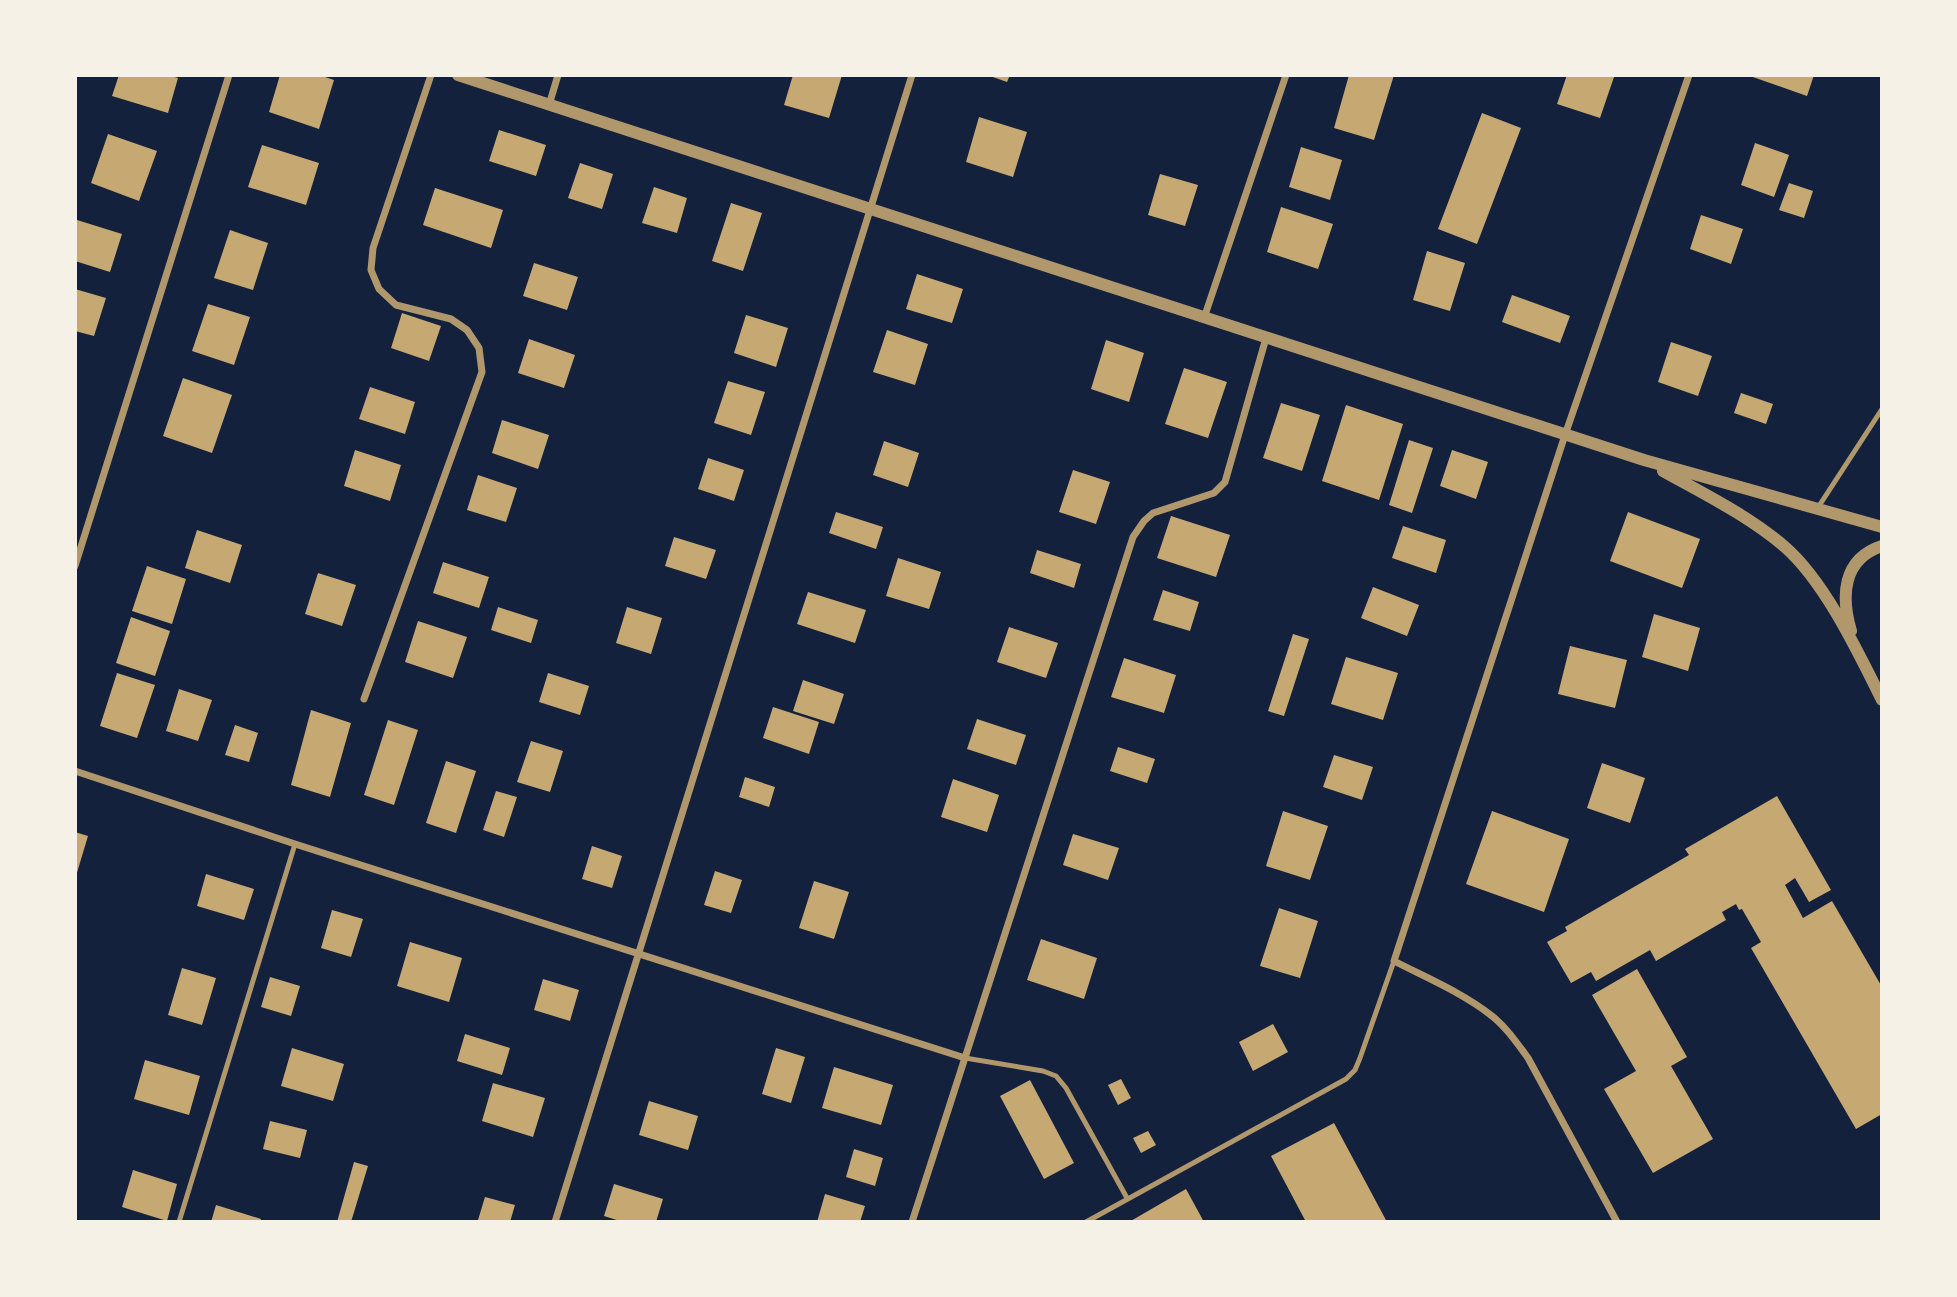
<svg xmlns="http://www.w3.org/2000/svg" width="1957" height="1297" viewBox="0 0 1957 1297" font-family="'Noto Sans',sans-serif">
	<rect width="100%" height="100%" fill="#14213d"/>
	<!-- building -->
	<path fill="#c6a872" d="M 119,75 L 168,75 L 178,78 L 168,113 L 112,96 Z
		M 280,75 L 319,75 L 334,80 L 319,129 L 269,112 Z
		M 793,75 L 842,75 L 829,118 L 784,105 Z
		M 987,75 L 1010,75 L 1007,82 Z
		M 1349,75 L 1394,75 L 1374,140 L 1334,128 Z
		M 1567,75 L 1609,75 L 1614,77 L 1600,118 L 1557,104 Z
		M 1747,75 L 1814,75 L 1807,96 Z
		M 1482,113 L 1521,128 L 1477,244 L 1438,229 Z
		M 979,117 L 1027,132 L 1013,177 L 966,162 Z
		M 499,130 L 546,145 L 536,176 L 489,161 Z
		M 108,134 L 157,151 L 139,201 L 91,183 Z
		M 1755,143 L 1789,155 L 1774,197 L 1741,185 Z
		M 262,145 L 319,163 L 306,205 L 248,187 Z
		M 1301,147 L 1342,160 L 1330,200 L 1289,187 Z
		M 580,163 L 613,174 L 602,209 L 568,198 Z
		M 1160,174 L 1198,185 L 1185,226 L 1148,215 Z
		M 1789,183 L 1813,191 L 1804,218 L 1779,210 Z
		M 654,187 L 687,198 L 677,233 L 642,223 Z
		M 435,188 L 503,210 L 491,248 L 423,225 Z
		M 731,203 L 762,213 L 743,271 L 712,261 Z
		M 1281,207 L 1333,224 L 1318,269 L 1267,252 Z
		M 1701,215 L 1743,229 L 1731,264 L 1690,249 Z
		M 77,220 L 122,234 L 110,272 L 75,261 Z
		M 230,230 L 268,243 L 253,290 L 214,278 Z
		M 1427,251 L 1465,263 L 1450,311 L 1413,300 Z
		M 534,263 L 578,277 L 567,310 L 523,296 Z
		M 917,274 L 963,289 L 952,323 L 906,309 Z
		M 75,289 L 106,298 L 94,336 L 75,331 Z
		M 1512,295 L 1570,316 L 1560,343 L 1502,322 Z
		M 208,304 L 250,317 L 234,365 L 192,351 Z
		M 402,313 L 441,326 L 429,361 L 391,348 Z
		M 746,315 L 788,328 L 776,367 L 734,353 Z
		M 887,330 L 928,344 L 915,385 L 873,372 Z
		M 529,339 L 575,355 L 564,388 L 518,373 Z
		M 1106,340 L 1144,353 L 1129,402 L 1091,389 Z
		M 1671,342 L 1712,356 L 1698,396 L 1658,382 Z
		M 1184,368 L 1227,382 L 1208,438 L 1165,424 Z
		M 183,378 L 232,395 L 212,453 L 163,436 Z
		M 728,381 L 765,392 L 751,435 L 714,423 Z
		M 370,387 L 415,402 L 405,434 L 359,419 Z
		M 1741,393 L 1773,404 L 1766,424 L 1734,413 Z
		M 1281,403 L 1320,415 L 1302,471 L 1263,458 Z
		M 1346,405 L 1403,424 L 1379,500 L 1322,481 Z
		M 502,420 L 549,435 L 538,469 L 492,453 Z
		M 1409,440 L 1433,448 L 1412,513 L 1389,505 Z
		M 884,441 L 919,453 L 908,487 L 873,475 Z
		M 355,450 L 401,465 L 390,501 L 344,486 Z
		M 1452,450 L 1488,462 L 1476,499 L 1440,486 Z
		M 708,458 L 744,470 L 734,501 L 698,489 Z
		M 1073,470 L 1110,482 L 1096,524 L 1059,512 Z
		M 478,475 L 517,488 L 506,522 L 467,510 Z
		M 836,512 L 883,527 L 876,549 L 829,533 Z
		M 1628,512 L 1700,539 L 1682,588 L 1610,561 Z
		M 1171,516 L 1230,535 L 1216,577 L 1157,558 Z
		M 1403,526 L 1446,540 L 1436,573 L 1392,558 Z
		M 197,530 L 242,545 L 230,583 L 185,568 Z
		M 674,537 L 716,550 L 706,579 L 665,566 Z
		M 1037,550 L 1081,564 L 1074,588 L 1030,573 Z
		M 898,558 L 941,572 L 929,609 L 886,596 Z
		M 443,562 L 489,577 L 479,608 L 433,593 Z
		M 147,566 L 186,579 L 172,624 L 132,611 Z
		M 318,573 L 356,585 L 342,626 L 305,614 Z
		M 1373,587 L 1419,605 L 1407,636 L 1361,618 Z
		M 1163,590 L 1199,602 L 1190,631 L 1153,620 Z
		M 808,592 L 866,610 L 855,643 L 797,624 Z
		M 498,607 L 538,620 L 531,643 L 491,630 Z
		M 627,607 L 662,618 L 651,654 L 616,643 Z
		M 1654,614 L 1700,628 L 1688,671 L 1642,657 Z
		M 131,617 L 170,631 L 155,676 L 116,663 Z
		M 418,621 L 467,637 L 453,678 L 405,662 Z
		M 1009,627 L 1058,643 L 1046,678 L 997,662 Z
		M 1293,634 L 1309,639 L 1284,716 L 1268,711 Z
		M 1570,646 L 1627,660 L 1615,708 L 1558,694 Z
		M 1346,657 L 1398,673 L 1383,720 L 1331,704 Z
		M 1124,658 L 1176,675 L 1164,713 L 1111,697 Z
		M 117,673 L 155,685 L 137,738 L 100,726 Z
		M 548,673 L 589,686 L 580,715 L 539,702 Z
		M 803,680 L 844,694 L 834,724 L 793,711 Z
		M 179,689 L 212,700 L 198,741 L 166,731 Z
		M 773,707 L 819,722 L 809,754 L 763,738 Z
		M 311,710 L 351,723 L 330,797 L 291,785 Z
		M 977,719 L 1026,735 L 1016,765 L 967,749 Z
		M 388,720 L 418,730 L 394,805 L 364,795 Z
		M 235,725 L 258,733 L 249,762 L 225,755 Z
		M 531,741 L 563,751 L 550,792 L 517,782 Z
		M 1118,747 L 1155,759 L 1147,783 L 1110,771 Z
		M 1334,755 L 1373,767 L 1362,800 L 1323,787 Z
		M 446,761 L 476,771 L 456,833 L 426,823 Z
		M 1602,763 L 1645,778 L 1630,823 L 1587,808 Z
		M 745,777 L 775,787 L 769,807 L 739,797 Z
		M 953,779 L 999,795 L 987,832 L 941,817 Z
		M 496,791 L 517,797 L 504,837 L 483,830 Z
		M 1777,796 L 1831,890 L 1809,902 L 1795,878 L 1785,885 L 1803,918 L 1832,901 L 1882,987 L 1882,1114 L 1856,1129 L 1751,948 L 1761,942 L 1742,909 L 1739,910 L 1736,904 L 1722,912 L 1726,920 L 1656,961 L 1650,950 L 1596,981 L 1591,972 L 1571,983 L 1547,942 L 1567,931 L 1565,927 L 1689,855 L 1685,849 Z
		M 1283,811 L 1328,826 L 1310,880 L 1266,866 Z
		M 1492,811 L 1569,839 L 1544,912 L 1466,884 Z
		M 75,832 L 88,836 L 76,876 L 75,876 Z
		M 1073,834 L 1119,848 L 1108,880 L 1063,865 Z
		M 592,846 L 622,856 L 612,888 L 582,879 Z
		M 715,871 L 742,880 L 731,913 L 704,905 Z
		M 206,874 L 254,889 L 244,920 L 197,906 Z
		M 814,881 L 849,892 L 834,939 L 799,928 Z
		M 1279,908 L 1318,921 L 1300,978 L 1260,966 Z
		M 332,910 L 363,919 L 351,957 L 321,948 Z
		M 1041,939 L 1097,958 L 1084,999 L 1027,980 Z
		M 410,942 L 462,958 L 449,1002 L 397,986 Z
		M 182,968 L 216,978 L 202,1025 L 168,1015 Z
		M 1637,969 L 1687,1057 L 1671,1066 L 1713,1139 L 1653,1173 L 1604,1089 L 1636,1071 L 1592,995 Z
		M 270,977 L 300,986 L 291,1016 L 261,1007 Z
		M 543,979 L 579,990 L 570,1021 L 534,1010 Z
		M 1273,1024 L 1288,1052 L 1253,1071 L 1239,1042 Z
		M 465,1034 L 510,1048 L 502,1075 L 457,1061 Z
		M 292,1048 L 344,1064 L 333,1101 L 281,1086 Z
		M 776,1048 L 805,1057 L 791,1103 L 762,1094 Z
		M 145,1060 L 200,1076 L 189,1115 L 134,1099 Z
		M 834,1067 L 893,1085 L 881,1125 L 822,1108 Z
		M 1121,1079 L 1131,1098 L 1118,1105 L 1108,1085 Z
		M 1030,1080 L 1074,1163 L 1044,1179 L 1000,1096 Z
		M 493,1083 L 545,1098 L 533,1137 L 482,1121 Z
		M 649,1101 L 698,1116 L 688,1150 L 639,1135 Z
		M 270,1121 L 307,1130 L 300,1158 L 263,1149 Z
		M 1334,1123 L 1387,1222 L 1306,1222 L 1271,1156 Z
		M 1148,1131 L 1156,1145 L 1141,1153 L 1133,1138 Z
		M 854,1149 L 883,1158 L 875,1186 L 846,1177 Z
		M 354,1162 L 368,1166 L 351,1222 L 337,1222 Z
		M 133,1170 L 177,1184 L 167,1221 L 122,1207 Z
		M 614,1184 L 663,1199 L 656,1222 L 623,1222 L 604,1216 Z
		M 1186,1189 L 1204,1222 L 1129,1222 Z
		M 825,1194 L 865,1206 L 860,1222 L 817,1222 Z
		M 485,1197 L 515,1205 L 510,1222 L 478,1220 Z
		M 216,1205 L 261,1219 L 260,1222 L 211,1222 Z"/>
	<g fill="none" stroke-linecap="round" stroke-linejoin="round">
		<!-- service -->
		<path stroke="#b1986c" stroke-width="5" d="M 1817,509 L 1882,409
			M 965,1058 L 1043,1071 L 1056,1076 L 1066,1088 L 1127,1198
			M 179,1222 L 295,844
			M 1086,1222 L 1346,1079 L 1355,1070 L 1360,1058 L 1394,961"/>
		<!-- minor -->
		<path stroke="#b1986c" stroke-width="7" d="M 549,105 L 558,75
			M 1204,318 L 1286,75
			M 75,566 L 229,75
			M 364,699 L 482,372 L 479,348 L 467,330 L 451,319 L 396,305 L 379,289 L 371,270 L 373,248 L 431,75
			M 75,771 L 295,844 L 965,1058
			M 555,1222 L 912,75
			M 912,1222 L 1133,537 L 1144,521 L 1153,513 L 1214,493 L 1225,482 L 1266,338
			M 1617,1222 L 1528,1058 C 1517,1043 1506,1027 1492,1016 C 1463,993 1427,978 1394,961 L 1565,435 L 1689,75"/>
		<!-- tertiary -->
		<path stroke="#b1986c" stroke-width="12" d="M 458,75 L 1644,460 L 1882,527
			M 1663,471 C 1704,494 1749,516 1785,547 C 1825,582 1858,652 1882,700
			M 1851,631 C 1841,597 1842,559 1882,546"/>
	</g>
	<!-- border -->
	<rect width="1957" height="1297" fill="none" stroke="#f6f1e7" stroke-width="154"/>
</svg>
